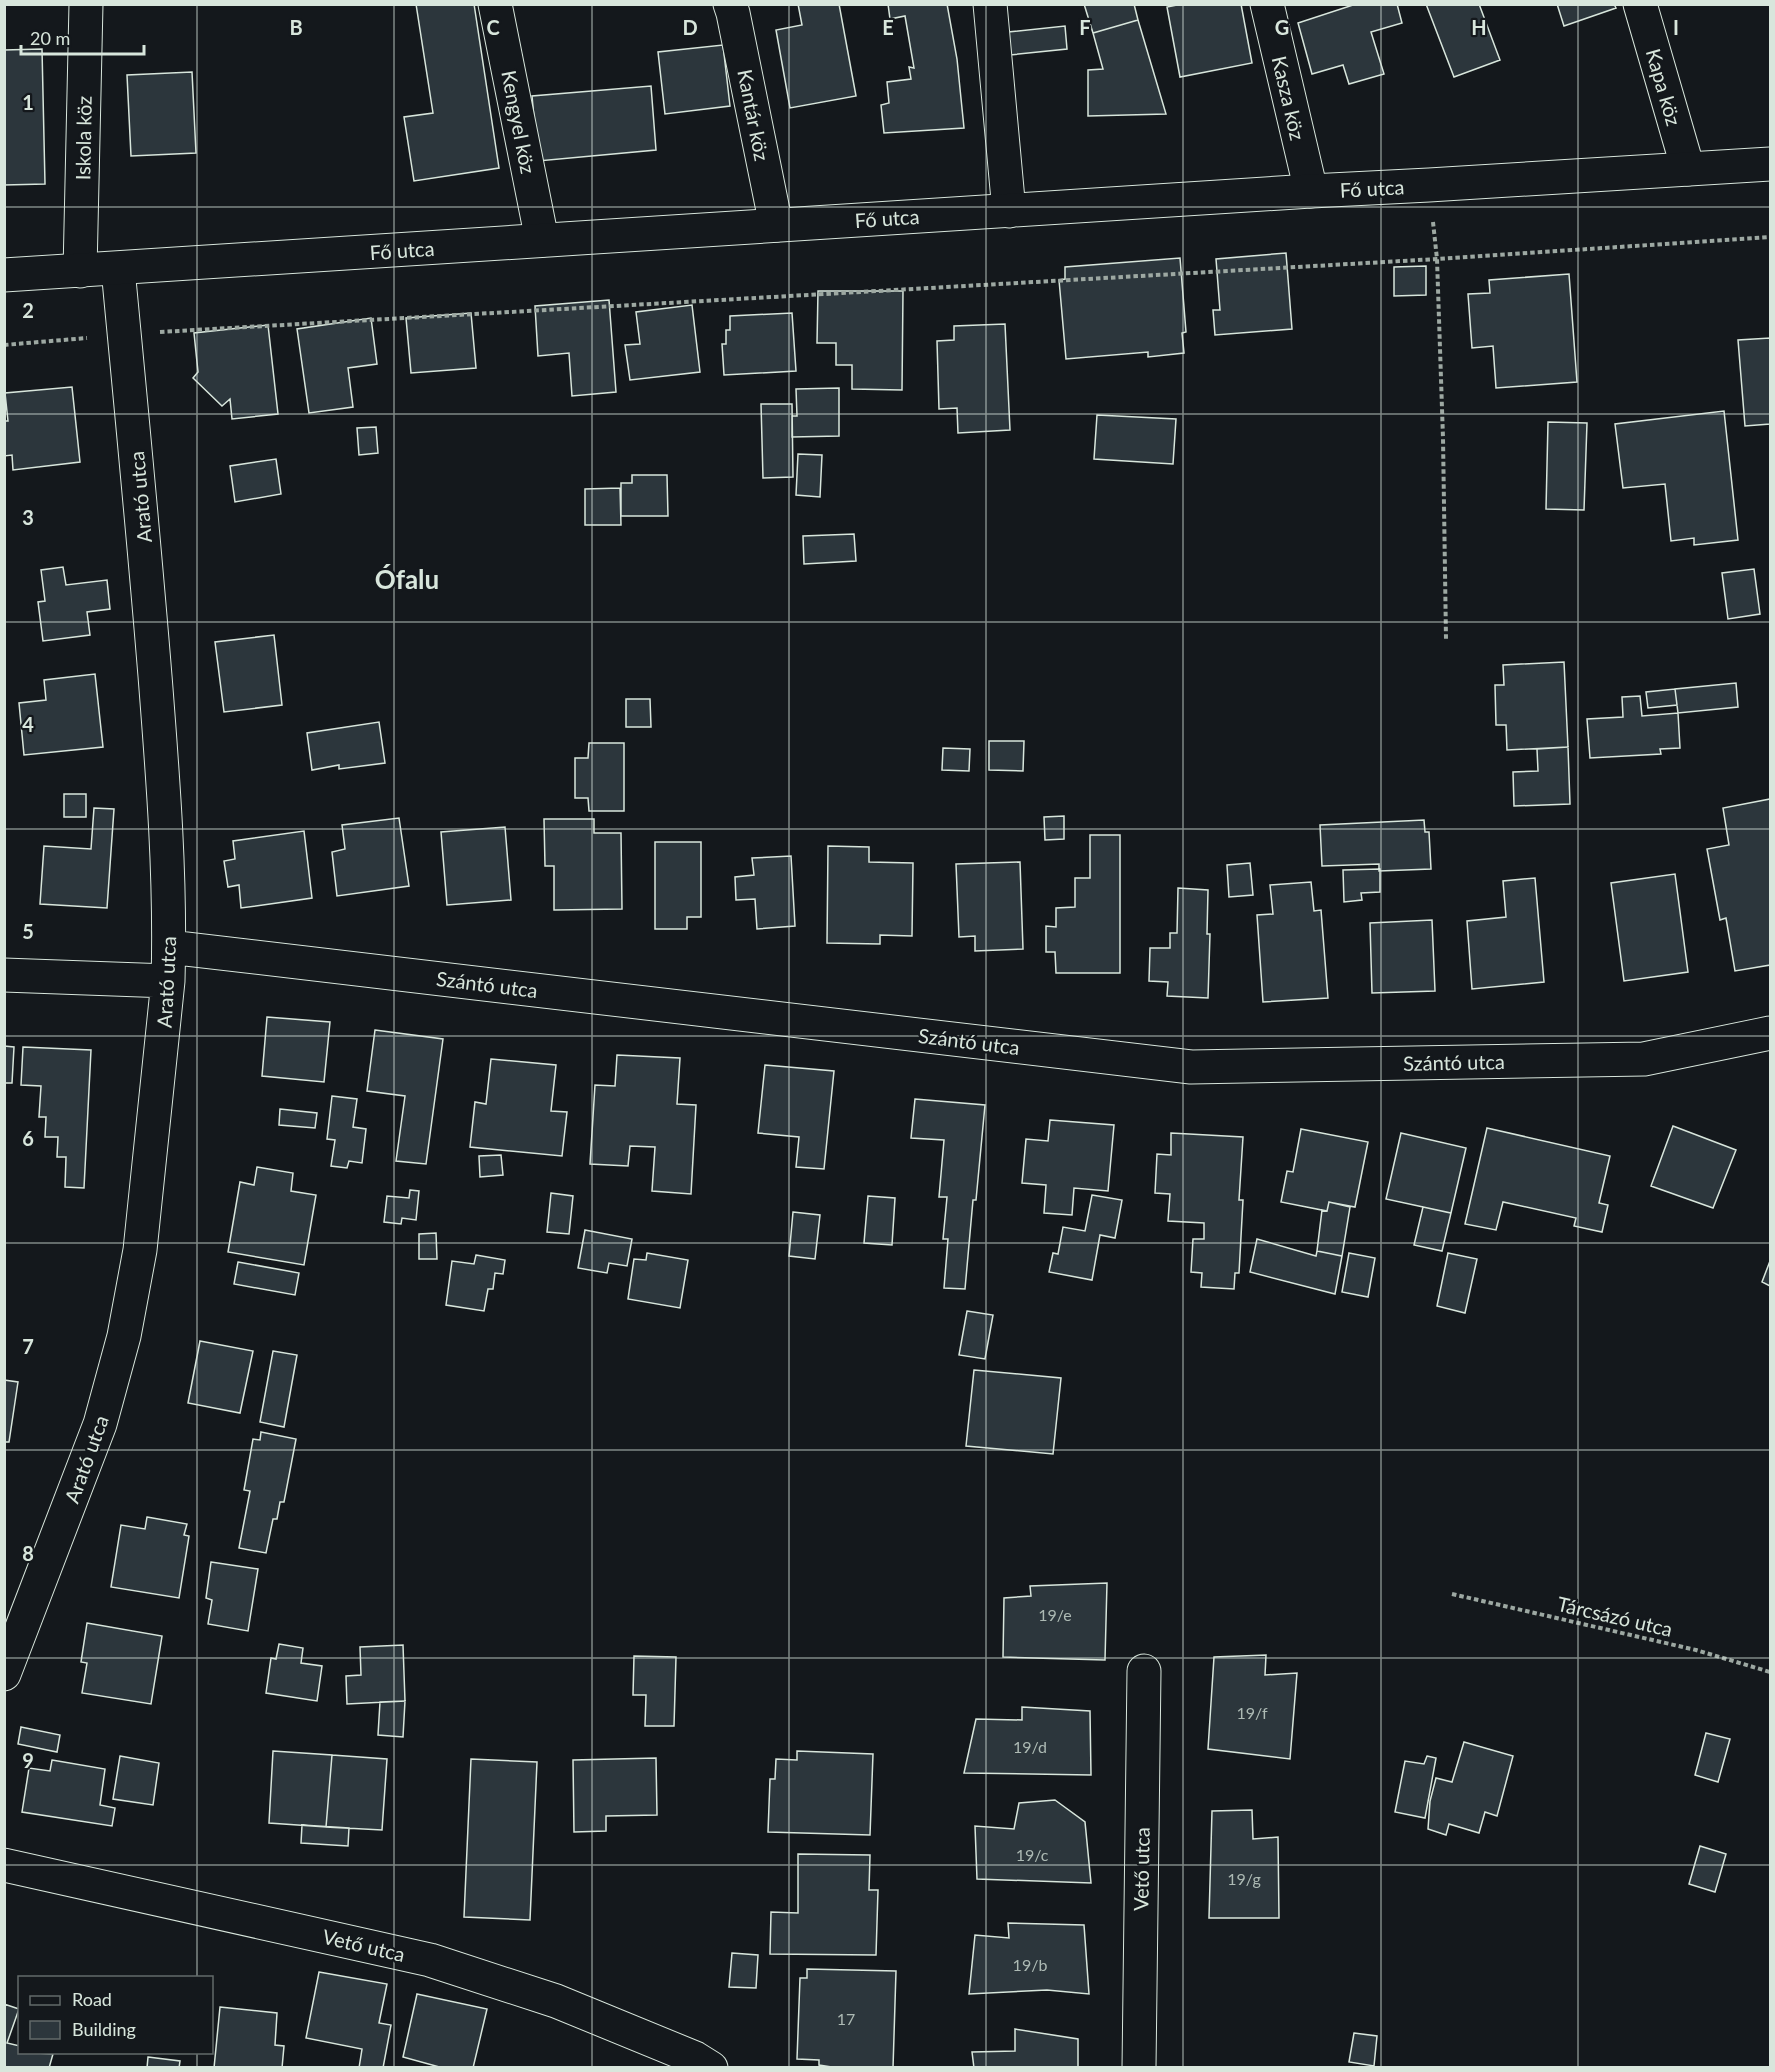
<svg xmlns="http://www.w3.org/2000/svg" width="1775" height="2072" viewBox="0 0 1775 2072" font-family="Lato,sans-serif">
	<rect width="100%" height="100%" fill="#14181c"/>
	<!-- building -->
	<path fill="#2c363c" stroke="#d8e6dc" stroke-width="1.5" d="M 416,4 L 474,4 L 499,168 L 414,181 L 404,117 L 433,113 Z
		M 798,4 L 839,4 L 856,96 L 790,108 L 776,30 L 802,25 Z
		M 888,4 L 947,4 L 957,59 L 964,128 L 884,133 L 881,105 L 889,103 L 887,82 L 911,79 L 909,67 L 914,68 L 905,16 L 890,19 Z
		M 1084,4 L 1134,4 L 1138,20 L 1093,33 Z
		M 1182,4 L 1241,4 L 1252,63 L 1180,77 L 1167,7 Z
		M 1356,4 L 1397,4 L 1402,23 L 1371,32 L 1384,74 L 1349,84 L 1343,65 L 1312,74 L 1298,23 Z
		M 1426,4 L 1479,4 L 1500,60 L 1454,77 Z
		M 1557,4 L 1614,4 L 1616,8 L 1564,26 Z
		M 1138,20 L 1166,114 L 1088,116 L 1088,70 L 1103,69 L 1093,33 Z
		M 1065,26 L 1067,49 L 1010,55 L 1008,32 Z
		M 723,45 L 730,106 L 665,114 L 658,52 Z
		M 42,49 L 45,184 L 4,185 L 4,50 Z
		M 192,72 L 196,153 L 131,156 L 127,75 Z
		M 651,86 L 656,150 L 538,161 L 532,96 Z
		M 1286,253 L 1292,329 L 1215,335 L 1213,310 L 1220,310 L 1216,259 Z
		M 1180,258 L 1186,332 L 1182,333 L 1184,353 L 1148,357 L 1148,352 L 1066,359 L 1059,280 L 1065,279 L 1065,267 Z
		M 1426,266 L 1426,295 L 1394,296 L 1394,267 Z
		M 1569,274 L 1577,382 L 1496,388 L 1493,346 L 1472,348 L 1468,294 L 1490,293 L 1489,280 Z
		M 818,291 L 903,291 L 902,390 L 852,389 L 852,365 L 836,365 L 836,343 L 817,343 Z
		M 609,300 L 616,392 L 572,396 L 569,353 L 538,356 L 535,306 Z
		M 692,305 L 700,372 L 630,380 L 625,345 L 640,344 L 636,312 Z
		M 471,313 L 476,368 L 411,373 L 406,318 Z
		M 792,313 L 796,371 L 724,375 L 722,344 L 726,344 L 726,330 L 730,330 L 730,316 Z
		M 371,318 L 377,364 L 348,368 L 353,407 L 309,413 L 297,329 Z
		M 1005,324 L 1010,430 L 958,433 L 957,408 L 939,409 L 937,341 L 954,340 L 954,326 Z
		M 268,325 L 278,414 L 232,419 L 230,399 L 222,406 L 193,378 L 198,372 L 194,333 Z
		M 1770,338 L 1770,424 L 1745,426 L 1738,340 Z
		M 72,387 L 80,462 L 13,470 L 12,455 L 4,456 L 4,421 L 8,421 L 5,393 Z
		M 839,388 L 839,436 L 792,437 L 792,416 L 797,416 L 796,389 Z
		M 761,404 L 792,404 L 793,477 L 763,478 Z
		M 1724,411 L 1738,540 L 1694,545 L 1694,538 L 1671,541 L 1665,484 L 1623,488 L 1615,424 Z
		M 1097,415 L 1176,419 L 1173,464 L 1094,459 Z
		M 1548,422 L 1587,423 L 1584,510 L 1546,509 Z
		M 376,427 L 378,453 L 359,455 L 357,428 Z
		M 798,454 L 822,455 L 820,497 L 796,495 Z
		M 276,459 L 281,494 L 235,502 L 230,466 Z
		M 632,475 L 667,475 L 668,516 L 621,516 L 621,483 L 632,483 Z
		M 620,488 L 621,525 L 585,525 L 585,489 Z
		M 854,534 L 856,561 L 804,564 L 803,536 Z
		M 63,567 L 66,585 L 107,580 L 110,609 L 87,612 L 90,635 L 43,641 L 38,602 L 45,601 L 41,570 Z
		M 1754,569 L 1760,614 L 1728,619 L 1722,573 Z
		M 274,635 L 282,705 L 224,712 L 215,642 Z
		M 1564,662 L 1568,747 L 1507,750 L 1506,725 L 1496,725 L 1495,685 L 1504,685 L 1503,665 Z
		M 95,674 L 103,747 L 24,755 L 19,703 L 46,700 L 44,680 Z
		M 1736,683 L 1738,707 L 1678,713 L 1675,689 Z
		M 1675,689 L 1677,705 L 1648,708 L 1646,692 Z
		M 1640,696 L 1642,716 L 1678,713 L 1680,748 L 1660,749 L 1661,754 L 1590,758 L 1587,719 L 1623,717 L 1622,697 Z
		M 626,699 L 650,699 L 651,727 L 626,727 Z
		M 379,722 L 385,763 L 339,769 L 339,765 L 312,770 L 307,733 Z
		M 989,741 L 1024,741 L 1023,771 L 989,770 Z
		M 589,743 L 624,743 L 624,811 L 589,811 L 588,798 L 575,798 L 575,758 L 588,758 Z
		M 1568,747 L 1570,804 L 1514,806 L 1513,772 L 1538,771 L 1537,749 Z
		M 943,748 L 970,749 L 969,771 L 942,770 Z
		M 64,794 L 86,794 L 86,817 L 64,817 Z
		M 1770,799 L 1770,965 L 1735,971 L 1726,918 L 1720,920 L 1707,849 L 1729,845 L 1723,808 Z
		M 94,808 L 114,809 L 107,908 L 40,904 L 44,846 L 91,849 Z
		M 1064,816 L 1064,839 L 1045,840 L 1044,817 Z
		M 399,818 L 409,886 L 337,896 L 332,852 L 345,849 L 342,825 Z
		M 544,819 L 594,819 L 594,833 L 621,833 L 622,909 L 554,910 L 554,866 L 545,866 Z
		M 1424,820 L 1425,832 L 1429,832 L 1431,869 L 1379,871 L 1379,864 L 1322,866 L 1320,825 Z
		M 505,827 L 511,900 L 447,905 L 441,832 Z
		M 304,831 L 312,898 L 241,908 L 239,885 L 228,887 L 224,861 L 235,859 L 233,841 Z
		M 1090,835 L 1120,835 L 1120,973 L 1056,973 L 1055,952 L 1046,952 L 1046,926 L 1056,927 L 1056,908 L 1075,907 L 1075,878 L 1090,878 Z
		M 655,842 L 701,842 L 701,917 L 687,917 L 687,929 L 655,929 Z
		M 828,846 L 869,847 L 869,862 L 913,863 L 912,936 L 880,935 L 880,944 L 827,943 Z
		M 791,856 L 795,926 L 757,929 L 755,899 L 736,900 L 735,877 L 754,875 L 752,858 Z
		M 1020,862 L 1023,949 L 975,951 L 975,936 L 959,937 L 956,864 Z
		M 1250,863 L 1253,895 L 1229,897 L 1227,865 Z
		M 1380,869 L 1380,892 L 1361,893 L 1362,900 L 1344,902 L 1343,870 Z
		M 1675,874 L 1688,972 L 1624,981 L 1611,883 Z
		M 1535,878 L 1544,982 L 1472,989 L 1467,921 L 1506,917 L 1503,881 Z
		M 1311,882 L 1314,911 L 1321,910 L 1328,998 L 1263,1002 L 1257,915 L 1273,914 L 1270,885 Z
		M 1178,888 L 1208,890 L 1207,934 L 1210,934 L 1208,998 L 1167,996 L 1168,982 L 1149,981 L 1150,948 L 1170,948 L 1170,933 L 1177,933 Z
		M 1432,920 L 1435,991 L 1372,993 L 1370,923 Z
		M 267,1017 L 330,1022 L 324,1082 L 262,1076 Z
		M 375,1030 L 443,1039 L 426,1164 L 396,1161 L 405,1096 L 367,1091 Z
		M 4,1046 L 14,1047 L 12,1083 L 4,1083 Z
		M 23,1047 L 91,1050 L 84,1188 L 65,1187 L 66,1157 L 57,1157 L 58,1137 L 45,1137 L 46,1117 L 39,1117 L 41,1086 L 21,1085 Z
		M 617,1055 L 680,1058 L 677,1104 L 696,1105 L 691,1194 L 652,1191 L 655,1147 L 630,1146 L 628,1166 L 590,1164 L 595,1085 L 615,1086 Z
		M 491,1059 L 556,1065 L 551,1111 L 567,1112 L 562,1156 L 470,1147 L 475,1102 L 486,1104 Z
		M 765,1065 L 834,1071 L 824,1169 L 796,1167 L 799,1137 L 758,1133 Z
		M 332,1096 L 357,1099 L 353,1127 L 366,1129 L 362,1163 L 349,1161 L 347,1168 L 331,1166 L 335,1140 L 327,1139 Z
		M 915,1099 L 985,1105 L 976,1200 L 973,1200 L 965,1289 L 944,1288 L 948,1239 L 943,1239 L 947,1197 L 939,1197 L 944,1140 L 911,1138 Z
		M 280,1109 L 317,1113 L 315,1128 L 279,1125 Z
		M 1050,1120 L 1114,1125 L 1108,1191 L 1074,1188 L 1072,1215 L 1044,1213 L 1046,1185 L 1022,1183 L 1026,1139 L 1048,1141 Z
		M 1673,1126 L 1736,1150 L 1713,1208 L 1651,1186 Z
		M 1487,1128 L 1610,1156 L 1599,1203 L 1608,1205 L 1602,1232 L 1574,1226 L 1576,1218 L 1503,1202 L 1496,1230 L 1465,1224 Z
		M 1301,1129 L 1368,1142 L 1355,1207 L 1329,1202 L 1327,1211 L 1281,1202 L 1287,1171 L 1293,1172 Z
		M 1171,1133 L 1243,1137 L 1239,1200 L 1243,1200 L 1239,1273 L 1235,1273 L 1234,1289 L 1201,1287 L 1202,1273 L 1191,1272 L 1193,1239 L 1204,1239 L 1204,1223 L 1168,1221 L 1170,1194 L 1155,1193 L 1157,1154 L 1171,1155 Z
		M 1401,1133 L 1466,1148 L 1451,1213 L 1386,1199 Z
		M 501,1155 L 503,1175 L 480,1177 L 479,1156 Z
		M 257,1167 L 293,1173 L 291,1191 L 316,1195 L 304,1265 L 228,1252 L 240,1182 L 254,1185 Z
		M 410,1190 L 419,1191 L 416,1220 L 402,1218 L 401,1224 L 384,1222 L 387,1196 L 409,1198 Z
		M 551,1193 L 573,1196 L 569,1234 L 547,1232 Z
		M 1092,1195 L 1122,1200 L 1115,1238 L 1100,1235 L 1092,1280 L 1049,1272 L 1053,1253 L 1058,1254 L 1063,1227 L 1085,1231 Z
		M 868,1196 L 895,1198 L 892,1245 L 864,1243 Z
		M 1329,1202 L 1350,1207 L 1342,1256 L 1317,1251 L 1322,1210 L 1327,1211 Z
		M 1423,1207 L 1451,1213 L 1442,1251 L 1414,1245 Z
		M 793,1212 L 820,1215 L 815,1259 L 789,1256 Z
		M 585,1230 L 632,1239 L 627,1266 L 609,1263 L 607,1273 L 578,1268 Z
		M 436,1233 L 437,1259 L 419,1259 L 419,1234 Z
		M 1257,1239 L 1316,1256 L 1317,1251 L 1342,1256 L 1335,1294 L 1250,1272 Z
		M 647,1253 L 688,1260 L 680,1308 L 628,1299 L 634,1259 L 646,1260 Z
		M 1349,1253 L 1375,1258 L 1368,1297 L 1342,1292 Z
		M 1448,1253 L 1477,1259 L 1465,1313 L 1437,1306 Z
		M 476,1255 L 505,1260 L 503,1274 L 495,1273 L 493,1289 L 488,1289 L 484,1311 L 446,1305 L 452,1261 L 474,1264 Z
		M 1770,1261 L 1770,1286 L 1762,1282 Z
		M 238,1262 L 299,1273 L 295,1295 L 234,1284 Z
		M 967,1311 L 993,1315 L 985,1359 L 959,1355 Z
		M 200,1341 L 253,1351 L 240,1413 L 188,1403 Z
		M 273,1351 L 297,1355 L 284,1427 L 260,1422 Z
		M 974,1370 L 1061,1378 L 1053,1454 L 966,1446 Z
		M 4,1380 L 18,1382 L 9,1442 L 4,1442 Z
		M 261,1432 L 296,1439 L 284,1502 L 280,1502 L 277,1519 L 273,1519 L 266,1553 L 239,1548 L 250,1491 L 244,1490 L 253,1439 L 260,1440 Z
		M 147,1517 L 187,1524 L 184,1535 L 189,1536 L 179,1598 L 111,1587 L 121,1525 L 145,1529 Z
		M 211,1562 L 258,1569 L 248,1631 L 208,1624 L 212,1600 L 206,1598 Z
		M 1107,1583 L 1105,1660 L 1003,1657 L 1004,1598 L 1031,1596 L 1030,1586 Z
		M 87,1623 L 162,1636 L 151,1704 L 82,1693 L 87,1663 L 81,1662 Z
		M 279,1644 L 303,1648 L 301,1663 L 322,1666 L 317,1701 L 266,1693 L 271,1658 L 276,1659 Z
		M 403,1645 L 405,1701 L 347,1704 L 346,1676 L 361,1675 L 360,1647 Z
		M 1266,1655 L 1265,1675 L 1297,1673 L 1290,1759 L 1208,1749 L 1214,1657 Z
		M 634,1656 L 676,1657 L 674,1726 L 645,1726 L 646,1695 L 633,1695 Z
		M 405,1701 L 403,1737 L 378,1735 L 380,1702 Z
		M 1022,1707 L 1090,1711 L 1091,1775 L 964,1773 L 976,1719 L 1022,1720 Z
		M 21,1727 L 60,1735 L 57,1752 L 18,1744 Z
		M 1706,1733 L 1730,1739 L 1718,1782 L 1695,1775 Z
		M 1464,1742 L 1513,1756 L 1497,1816 L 1485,1812 L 1479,1833 L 1449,1824 L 1446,1835 L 1428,1829 L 1430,1801 L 1436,1778 L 1452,1782 Z
		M 273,1751 L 332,1755 L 326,1827 L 269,1823 Z
		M 797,1751 L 873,1754 L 870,1835 L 768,1832 L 770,1779 L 775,1779 L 776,1759 L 797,1760 Z
		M 332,1755 L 387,1759 L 382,1830 L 326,1827 Z
		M 120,1756 L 159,1763 L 153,1805 L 113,1799 Z
		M 1427,1756 L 1436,1758 L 1425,1818 L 1395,1812 L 1405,1761 L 1424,1764 Z
		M 656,1758 L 657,1815 L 606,1816 L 606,1831 L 574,1832 L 573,1760 Z
		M 471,1759 L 537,1762 L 530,1920 L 464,1917 Z
		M 52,1760 L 105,1769 L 100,1805 L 115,1808 L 112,1826 L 22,1812 L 29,1768 L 50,1771 Z
		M 1055,1800 L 1085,1822 L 1091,1883 L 977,1879 L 975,1826 L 1014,1829 L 1019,1803 Z
		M 1252,1810 L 1253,1839 L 1278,1837 L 1279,1918 L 1209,1918 L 1212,1811 Z
		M 302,1825 L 349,1828 L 348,1846 L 301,1843 Z
		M 1700,1846 L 1726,1854 L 1715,1892 L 1689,1884 Z
		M 798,1854 L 870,1855 L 869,1890 L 878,1890 L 876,1955 L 770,1954 L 771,1912 L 798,1913 Z
		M 1008,1923 L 1084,1925 L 1089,1994 L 1047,1990 L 969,1994 L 975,1935 L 1009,1938 Z
		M 732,1953 L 758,1955 L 756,1988 L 729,1987 Z
		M 807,1969 L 896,1971 L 893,2068 L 838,2068 L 819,2065 L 819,2060 L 797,2059 L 800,1978 L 807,1978 Z
		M 319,1972 L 387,1984 L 379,2023 L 391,2025 L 383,2068 L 359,2068 L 362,2049 L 306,2038 Z
		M 417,1994 L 487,2009 L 473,2068 L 443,2068 L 403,2057 Z
		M 4,2004 L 19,2009 L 7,2043 L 20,2046 L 20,2052 L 53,2054 L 49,2068 L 4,2068 Z
		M 220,2007 L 277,2013 L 275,2045 L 284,2046 L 282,2068 L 214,2068 Z
		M 1015,2029 L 1078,2039 L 1078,2068 L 974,2068 L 972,2052 L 1015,2051 Z
		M 1354,2033 L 1377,2036 L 1374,2066 L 1349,2062 Z
		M 148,2057 L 180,2061 L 179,2068 L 147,2068 Z"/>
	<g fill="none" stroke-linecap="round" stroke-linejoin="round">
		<defs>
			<path id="minor" d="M 495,4 L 542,240
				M 730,4 L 733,13 L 776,225
				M 990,4 L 1009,211
				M 1267,4 L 1311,191
				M 1640,4 L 1688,169
				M 80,271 L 86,4
				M 169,947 L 1191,1067 L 1644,1059 L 1770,1033
				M 4,975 L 168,981
				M 4,1674 L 100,1424 L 124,1336 L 140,1250 L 168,981 C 171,879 163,778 155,676 C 144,540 131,405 118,269
				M 4,1865 L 430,1960 L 556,2001 L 695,2058 L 711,2068
				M 1139,2068 L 1144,1671"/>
			<path id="tertiary" d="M 4,275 L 1311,191 L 1429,185 L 1770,164"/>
		</defs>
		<!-- minor casing -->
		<use href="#minor" stroke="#d8e6dc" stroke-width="35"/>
		<!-- tertiary casing -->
		<use href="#tertiary" stroke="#d8e6dc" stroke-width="35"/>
		<!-- path -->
		<path stroke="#9da8a2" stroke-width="4" stroke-dasharray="4.5 3" stroke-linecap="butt" d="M 1433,222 L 1437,259 L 1443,438 L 1446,639
			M 160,332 L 1437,259 L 1770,237
			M 4,345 L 87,338
			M 1452,1594 L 1696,1650 L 1770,1672"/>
		<!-- minor -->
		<use href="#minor" stroke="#14181c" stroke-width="33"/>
		<!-- tertiary -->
		<use href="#tertiary" stroke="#14181c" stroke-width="33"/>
	</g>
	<!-- grid -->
	<path fill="none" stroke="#d8e6dc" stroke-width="1.5" stroke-opacity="0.55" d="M 197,4 L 197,1978M 394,4 L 394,2068M 592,4 L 592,2068M 789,4 L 789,2068M 986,4 L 986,2068M 1183,4 L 1183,2068M 1381,4 L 1381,2068M 1578,4 L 1578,2068M 4,207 L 1770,207M 4,414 L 1770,414M 4,622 L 1770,622M 4,829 L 1770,829M 4,1036 L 1770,1036M 4,1243 L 1770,1243M 4,1450 L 1770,1450M 4,1658 L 1770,1658M 4,1865 L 1770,1865M 197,2052 L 197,2068"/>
	<g text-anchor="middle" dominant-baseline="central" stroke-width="4.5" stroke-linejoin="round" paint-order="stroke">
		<!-- number labels -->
		<g font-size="16" fill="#adbab4">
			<text x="1055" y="1614">19/e</text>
			<text x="1252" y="1712">19/f</text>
			<text x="1030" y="1746">19/d</text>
			<text x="1032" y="1854">19/c</text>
			<text x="1244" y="1878">19/g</text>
			<text x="1030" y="1964">19/b</text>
			<text x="846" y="2018">17</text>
		</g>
		<!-- street labels -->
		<g font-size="20" fill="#d8e6dc" stroke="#14181c">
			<text transform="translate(1664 87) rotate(74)">Kapa köz</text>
			<text transform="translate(1289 98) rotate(77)">Kasza köz</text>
			<text transform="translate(754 115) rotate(79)">Kantár köz</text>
			<text transform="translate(519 122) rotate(79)">Kengyel köz</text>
			<text transform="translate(83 138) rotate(-89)">Iskola köz</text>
			<text transform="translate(1372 188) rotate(-3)">Fő utca</text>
			<text transform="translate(887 218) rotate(-4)">Fő utca</text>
			<text transform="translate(402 250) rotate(-4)">Fő utca</text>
			<text transform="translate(140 497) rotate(-95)">Arató utca</text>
			<text transform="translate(166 982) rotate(-87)">Arató utca</text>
			<text transform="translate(487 984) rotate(7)">Szántó utca</text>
			<text transform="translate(969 1041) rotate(7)">Szántó utca</text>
			<text transform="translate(1454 1062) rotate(-1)">Szántó utca</text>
			<text transform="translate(86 1459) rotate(-70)">Arató utca</text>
			<text transform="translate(1615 1616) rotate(13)">Tárcsázó utca</text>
			<text transform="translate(1141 1869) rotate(-89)">Vető utca</text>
			<text transform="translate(364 1945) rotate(13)">Vető utca</text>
		</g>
		<!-- district labels -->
		<g font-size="26" font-weight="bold" fill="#d8e6dc" stroke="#14181c">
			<text x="407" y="579">Ófalu</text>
		</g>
	</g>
	<g font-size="20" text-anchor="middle" font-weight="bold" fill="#d8e6dc" stroke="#14181c" stroke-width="4.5" stroke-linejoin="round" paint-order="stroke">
		<text x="296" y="35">B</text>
		<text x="493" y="35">C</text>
		<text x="690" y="35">D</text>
		<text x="888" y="35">E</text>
		<text x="1085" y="35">F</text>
		<text x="1282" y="35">G</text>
		<text x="1479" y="35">H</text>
		<text x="1676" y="35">I</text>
		<text x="28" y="110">1</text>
		<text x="28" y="318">2</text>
		<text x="28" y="525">3</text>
		<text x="28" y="732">4</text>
		<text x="28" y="939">5</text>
		<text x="28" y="1146">6</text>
		<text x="28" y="1354">7</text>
		<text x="28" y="1561">8</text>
		<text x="28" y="1768">9</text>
	</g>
	<!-- border -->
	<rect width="1775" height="2072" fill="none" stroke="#d8e6dc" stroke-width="12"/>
	<!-- legend -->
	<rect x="18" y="1976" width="195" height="78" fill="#14181c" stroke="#626a69" stroke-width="1.5"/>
	<rect x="30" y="1996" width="30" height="9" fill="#14181c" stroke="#626a69" stroke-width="1.5"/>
	<text x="72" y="2006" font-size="18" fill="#d8e6dc">Road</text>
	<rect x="30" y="2021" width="30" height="18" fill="#2c363c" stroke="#626a69" stroke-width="1.5"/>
	<text x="72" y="2036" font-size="18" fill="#d8e6dc">Building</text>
	<!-- scale -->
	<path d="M21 45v9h123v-9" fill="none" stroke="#d8e6dc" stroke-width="3"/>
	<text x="30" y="45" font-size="18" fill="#d8e6dc" stroke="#14181c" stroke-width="4.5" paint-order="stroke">20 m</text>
</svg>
